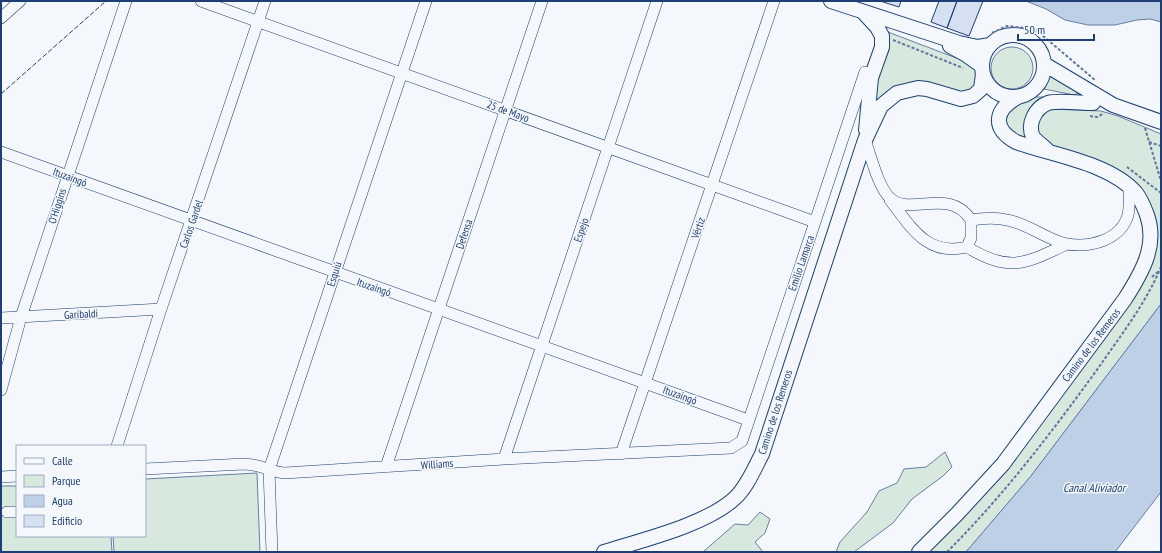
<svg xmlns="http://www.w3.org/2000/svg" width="1162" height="553" viewBox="0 0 1162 553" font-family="'PT Sans Narrow',sans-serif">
	<rect width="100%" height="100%" fill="#f4f7fb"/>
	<!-- green -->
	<path fill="#d7e8df" stroke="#687fa3" d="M 888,32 L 972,64 L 979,75 L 976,87 L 965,94 L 933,87 L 874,107 L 875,85 L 889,50 Z
		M991 68a21 21 0 1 1 42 0a21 21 0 1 1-42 0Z
		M 1049,75 L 1076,88 L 1079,93 L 1074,95 L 1044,89 Z
		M 1032,97 L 1045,97 L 1027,142 L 1005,127 L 1007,109 L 1015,103 Z
		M 1051,109 L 1101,111 L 1118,116 L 1161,134 L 1161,304 L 1031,476 L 966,552 L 922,552 L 995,481 L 1151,265 L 1143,196 L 1041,142 L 1036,129 L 1040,116 Z
		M 945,452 L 952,467 L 943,476 L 912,499 L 893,523 L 854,552 L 836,552 L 840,542 L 867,512 L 879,491 L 897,483 L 904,469 L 926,467 Z
		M 257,473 L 260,552 L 114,552 L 113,536 L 145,536 L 145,479 Z
		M 1,486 L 17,486 L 17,536 L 111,536 L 112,552 L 1,552 Z
		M 760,512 L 770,519 L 765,533 L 755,542 L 763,552 L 703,552 L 735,524 L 748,525 Z"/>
	<!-- water -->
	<path fill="#bed0e5" stroke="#687fa3" d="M 1026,1 L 1161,1 L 1161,22 L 1150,19 L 1137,20 L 1115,25 L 1088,25 L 1065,20 L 1046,9 Z
		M 1161,304 L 1161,492 L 1115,552 L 966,552 L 1031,476 Z"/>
	<!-- building -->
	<path fill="#d5e0f0" stroke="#1d3f73" d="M 880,1 L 901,1 L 899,7 Z
		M 939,1 L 957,1 L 947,28 L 931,22 Z
		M 957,1 L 983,1 L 969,36 L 947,28 Z"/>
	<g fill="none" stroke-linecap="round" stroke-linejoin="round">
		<defs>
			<path id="minor" d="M 201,1 L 815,222
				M 1,18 L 20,1
				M 865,140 C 871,156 878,187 890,198 C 909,217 949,186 971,220 C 983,218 995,217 1007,220 C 1027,223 1049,241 1067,244 C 1090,248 1121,240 1128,215 C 1130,206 1129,196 1129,187
				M 1,152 L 748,420
				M 890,200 C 911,227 927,257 967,247 C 1009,273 1025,264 1067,244
				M 967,247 L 971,238 L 971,220
				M 1,318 L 161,309
				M 1,390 L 21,317 L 126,1
				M 117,446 L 161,309 L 265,1
				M 621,454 L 774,1
				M 504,459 L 657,1
				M 386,467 L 542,1
				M 145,469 L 244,464 C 259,464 271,472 285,473 L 504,459 L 731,448 L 742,441 L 865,72
				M 1,477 L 17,476
				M 7,512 L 17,512
				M 272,552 L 269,470 L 426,1"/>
			<path id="major" d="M 831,1 L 959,43 L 978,47 L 990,45
				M 864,13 L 877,27 L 882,36 L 882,47 L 871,78 L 866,130
				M982 66a31 31 0 1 1 62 0a31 31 0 1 1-62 0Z
				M 950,46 L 965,54 L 982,66
				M 1044,64 L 1113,105 L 1161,122
				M 1047,150 C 1043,146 1036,141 1033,137 C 1027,124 1035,108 1048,103 C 1058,100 1081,103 1093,103
				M 604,552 C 642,540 706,525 735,498 C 747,487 754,469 762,454 L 865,140 L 881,106 L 897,93 L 918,88 L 927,89 L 961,99 L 973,96 L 981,89 L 983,74
				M 919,552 L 957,514 L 1003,464 L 1125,299 C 1141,274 1158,246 1147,215 C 1144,207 1141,199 1136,193 C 1110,163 1052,155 1016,142 C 991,128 995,109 1018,97"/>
		</defs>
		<!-- minor casing -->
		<use href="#minor" stroke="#1d3f73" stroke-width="12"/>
		<!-- major casing -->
		<use href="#major" stroke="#1d3f73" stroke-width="16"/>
		<!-- path -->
		<path stroke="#5e769c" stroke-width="2" stroke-dasharray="3 2" stroke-linecap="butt" d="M 992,33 L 1007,26 L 1035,29 L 1096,81
			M 893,40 L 963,68
			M 1090,116 L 1097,117 L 1104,113
			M 1145,128 L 1161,181
			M 1149,142 L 1161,146
			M 1127,167 L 1161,193
			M 1152,277 L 1159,271
			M 947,552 C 1004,495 1052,432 1099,367 C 1121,335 1146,303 1161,267"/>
		<!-- minor -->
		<use href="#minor" stroke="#f4f7fb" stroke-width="11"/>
		<!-- major -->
		<use href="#major" stroke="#f4f7fb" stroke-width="14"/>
		<!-- fence -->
		<path stroke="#1d3f73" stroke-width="1" stroke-dasharray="5 2" stroke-linecap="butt" d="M 1,94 L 106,1"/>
	</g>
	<g text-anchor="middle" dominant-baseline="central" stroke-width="3" stroke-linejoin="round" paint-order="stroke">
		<!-- street labels -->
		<g font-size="11" fill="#1d3f73" stroke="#f4f7fb">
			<text transform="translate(508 111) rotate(20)">25 de Mayo</text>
			<text transform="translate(70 177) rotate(20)">Ituzaingó</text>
			<text transform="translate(57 206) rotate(-72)">O'Higgins</text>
			<text transform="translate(191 224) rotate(-71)">Carlos Gardel</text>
			<text transform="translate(698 228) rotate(-71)">Vértiz</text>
			<text transform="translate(581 230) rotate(-71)">Espejo</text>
			<text transform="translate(464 234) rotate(-72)">Defensa</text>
			<text transform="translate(801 263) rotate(-71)">Emilio Lamarca</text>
			<text transform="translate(334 274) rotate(-72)">Esquiú</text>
			<text transform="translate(374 287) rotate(19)">Ituzaingó</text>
			<text transform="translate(81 314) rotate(-3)">Garibaldi</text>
			<text transform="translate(1091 345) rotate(-53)">Camino de los Remeros</text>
			<text transform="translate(680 395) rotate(20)">Ituzaingó</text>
			<text transform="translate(775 412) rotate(-72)">Camino de los Remeros</text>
			<text transform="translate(437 464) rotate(-4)">Williams</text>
		</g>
		<!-- water labels -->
		<g font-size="12" font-style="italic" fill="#1d3f73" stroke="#f4f7fb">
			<text x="1094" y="487">Canal Aliviador</text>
		</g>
	</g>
	<!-- border -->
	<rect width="1162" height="553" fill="none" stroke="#1d3f73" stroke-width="4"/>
	<!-- legend -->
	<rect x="16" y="445" width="130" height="92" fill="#f4f7fb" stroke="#9eadc5"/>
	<rect x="24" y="458" width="20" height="6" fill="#f4f7fb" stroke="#9eadc5"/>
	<text x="52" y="465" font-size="12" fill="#1d3f73">Calle</text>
	<rect x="24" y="475" width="20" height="12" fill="#d7e8df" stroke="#9eadc5"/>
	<text x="52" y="485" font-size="12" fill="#1d3f73">Parque</text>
	<rect x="24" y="495" width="20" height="12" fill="#bed0e5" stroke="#9eadc5"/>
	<text x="52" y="505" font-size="12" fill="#1d3f73">Agua</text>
	<rect x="24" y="515" width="20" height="12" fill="#d5e0f0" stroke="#9eadc5"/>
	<text x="52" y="525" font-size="12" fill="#1d3f73">Edificio</text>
	<!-- scale -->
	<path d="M1018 34v6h76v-6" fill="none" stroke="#1d3f73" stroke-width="2"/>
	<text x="1024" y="34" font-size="12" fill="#1d3f73" stroke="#f4f7fb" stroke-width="3" paint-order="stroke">50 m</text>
</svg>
